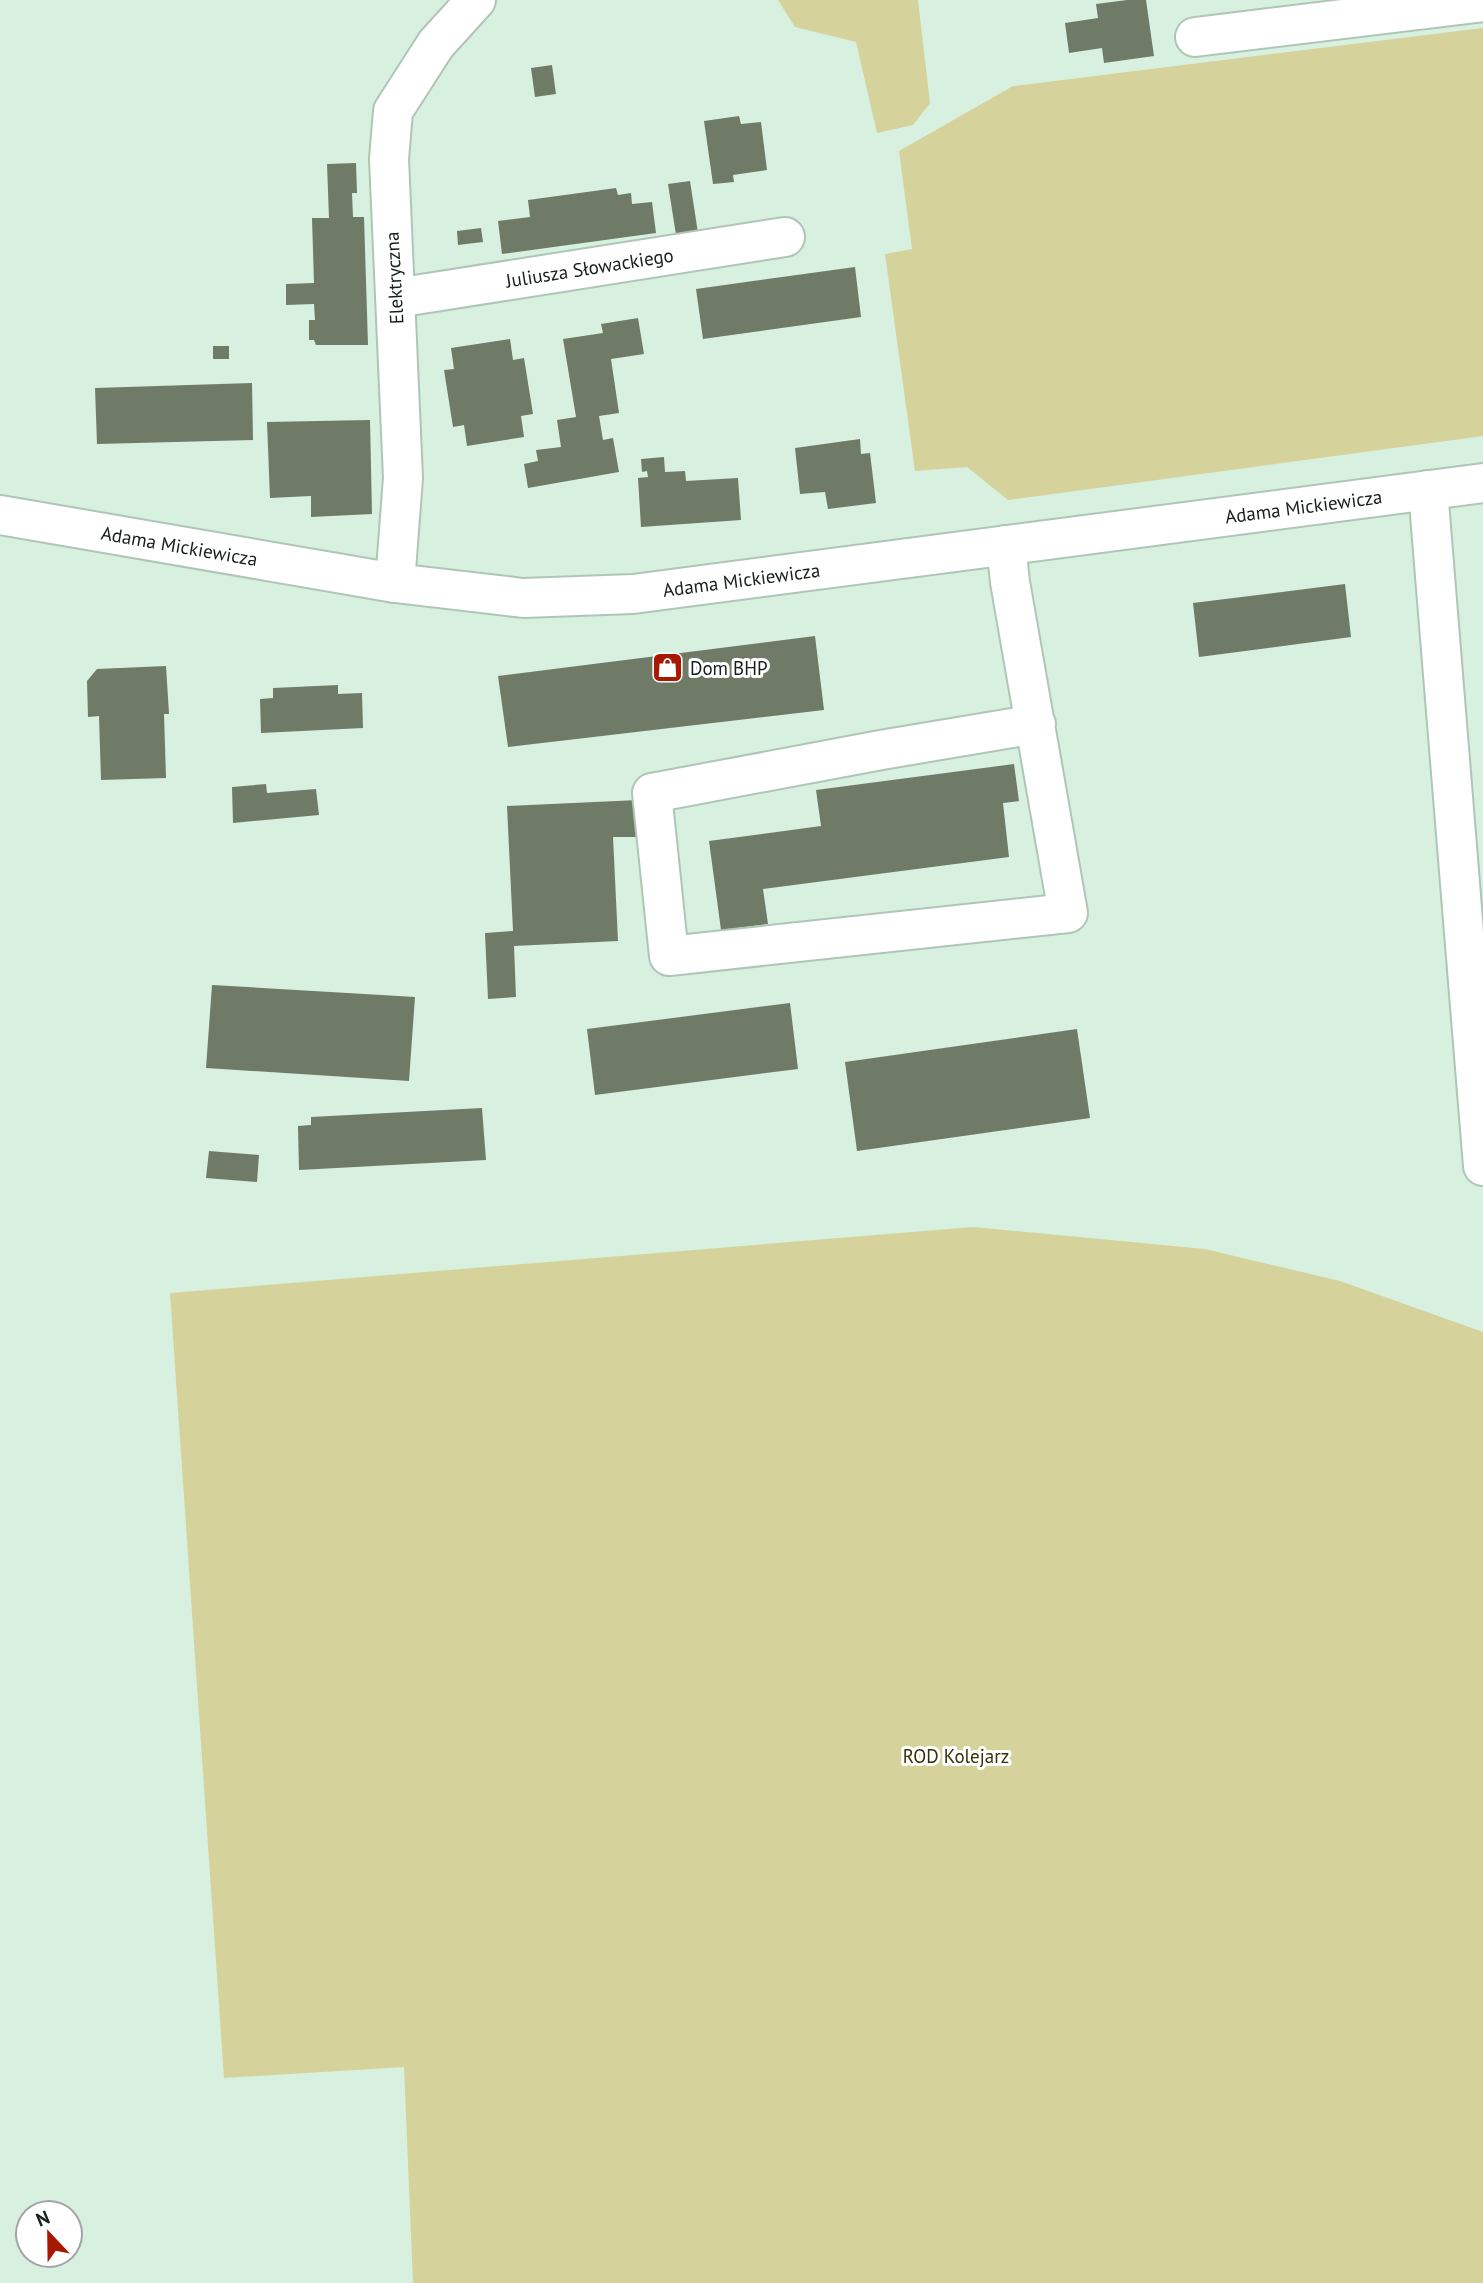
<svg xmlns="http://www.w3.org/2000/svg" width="1483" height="2283" viewBox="0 0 1483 2283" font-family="'PT Sans',sans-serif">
	<rect width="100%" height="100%" fill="#d8f0e0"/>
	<!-- green -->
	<path fill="#d5d39b" d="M 778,0 L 918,0 L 930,103 L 913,125 L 877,133 L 856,42 L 795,27 Z
		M 1483,28 L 1483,436 L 1008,500 L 967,467 L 915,471 L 885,254 L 912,249 L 899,151 L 1013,86 Z
		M 973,1227 L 1205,1249 L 1340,1281 L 1483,1332 L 1483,2283 L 413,2283 L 404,2067 L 224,2078 L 170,1293 Z"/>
	<!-- building -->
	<path fill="#6f7b66" d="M 1127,0 L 1146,0 L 1154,56 L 1104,63 L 1102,48 L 1069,53 L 1065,23 L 1098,18 L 1096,4 Z
		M 552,65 L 556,94 L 535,97 L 531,68 Z
		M 739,116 L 741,124 L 761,122 L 767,170 L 733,175 L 734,182 L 713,184 L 704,121 Z
		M 356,163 L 357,193 L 352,193 L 353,217 L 364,217 L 368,345 L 316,345 L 314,340 L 309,340 L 309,320 L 315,320 L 314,304 L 286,305 L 286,284 L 314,283 L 312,218 L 329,218 L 327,164 Z
		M 690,181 L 698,233 L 676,235 L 668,184 Z
		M 616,188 L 618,195 L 631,193 L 632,204 L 652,202 L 656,233 L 502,254 L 498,221 L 530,217 L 528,200 Z
		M 481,228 L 483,242 L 458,245 L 457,231 Z
		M 855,267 L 861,317 L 703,339 L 696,289 Z
		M 638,318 L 644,354 L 611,359 L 619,413 L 599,416 L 603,440 L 613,438 L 619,472 L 528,488 L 524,464 L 538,461 L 536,450 L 561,447 L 557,420 L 576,417 L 563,339 L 603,333 L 601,324 Z
		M 510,339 L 513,360 L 524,358 L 533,414 L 521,416 L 524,437 L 467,446 L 464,425 L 453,427 L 444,370 L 454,369 L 451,348 Z
		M 213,346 L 229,346 L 229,359 L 213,359 Z
		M 252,383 L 253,440 L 97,444 L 95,388 Z
		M 370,420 L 372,514 L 311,517 L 311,496 L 270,498 L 267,422 Z
		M 860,439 L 861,454 L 870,453 L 876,503 L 828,509 L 825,492 L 800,494 L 795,448 Z
		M 664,457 L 665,472 L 685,471 L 686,481 L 738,478 L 741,520 L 641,527 L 638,478 L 648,477 L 647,471 L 642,472 L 641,459 Z
		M 1345,584 L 1351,637 L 1199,657 L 1193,603 Z
		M 815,636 L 824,710 L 508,747 L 498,676 Z
		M 166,666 L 169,714 L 164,714 L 166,778 L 101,780 L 99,716 L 88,717 L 87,681 L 97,669 Z
		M 338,685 L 338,694 L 362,693 L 363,728 L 261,733 L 260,699 L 273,698 L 273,688 Z
		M 1014,764 L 1019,801 L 1003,803 L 1009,857 L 763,889 L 768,924 L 721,930 L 709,841 L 821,826 L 816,790 Z
		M 266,784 L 267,793 L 316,789 L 319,815 L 233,823 L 232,787 Z
		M 638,800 L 640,837 L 613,837 L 618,941 L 514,946 L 516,997 L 488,999 L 485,933 L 513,931 L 507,806 Z
		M 212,985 L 415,997 L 409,1081 L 206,1068 Z
		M 790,1003 L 798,1069 L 595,1095 L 587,1029 Z
		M 1077,1029 L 1090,1118 L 857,1151 L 845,1062 Z
		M 482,1108 L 486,1160 L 299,1170 L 298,1126 L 311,1125 L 311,1117 Z
		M 209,1151 L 259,1155 L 257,1182 L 206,1178 Z"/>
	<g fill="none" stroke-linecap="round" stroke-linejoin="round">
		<defs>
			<g id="minor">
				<path d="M 1195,37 L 1483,2"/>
				<path id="s1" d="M 396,298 L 785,237"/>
				<path d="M 1428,490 L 1483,1166"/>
				<path id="s2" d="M 0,515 L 395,583 L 523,598 L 633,594 L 1483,483"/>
				<path d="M 1006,545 L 1010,582 L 1068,913 L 669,956 L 652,793 L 881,750 L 1036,724"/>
				<path d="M 395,583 L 403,478 L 389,159 L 393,111 L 436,44 L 476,0"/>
			</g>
		</defs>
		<!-- minor casing -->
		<use href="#minor" stroke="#afc6b7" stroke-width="42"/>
		<!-- minor -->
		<use href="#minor" stroke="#fff" stroke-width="38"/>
	</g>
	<!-- icons -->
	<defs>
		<symbol id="shop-square" viewBox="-11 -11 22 22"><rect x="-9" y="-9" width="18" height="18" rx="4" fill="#a81800" stroke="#fff"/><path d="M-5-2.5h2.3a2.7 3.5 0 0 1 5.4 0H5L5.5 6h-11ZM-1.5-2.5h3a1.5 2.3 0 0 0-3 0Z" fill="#fff"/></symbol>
	</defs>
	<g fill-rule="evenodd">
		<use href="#shop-square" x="650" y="650" width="35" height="35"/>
	</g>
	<g text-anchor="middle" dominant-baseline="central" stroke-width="6" stroke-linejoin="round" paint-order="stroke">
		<!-- street labels -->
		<g font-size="19" fill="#161f19" stroke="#fff">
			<text stroke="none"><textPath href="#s1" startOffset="196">Juliusza Słowackiego</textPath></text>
			<text transform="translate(394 278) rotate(-93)">Elektryczna</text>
			<text stroke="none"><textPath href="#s2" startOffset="1316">Adama Mickiewicza</textPath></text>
			<text stroke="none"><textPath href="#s2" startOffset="182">Adama Mickiewicza</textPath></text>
			<text stroke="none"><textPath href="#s2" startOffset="749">Adama Mickiewicza</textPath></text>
		</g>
		<!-- poi labels -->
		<g font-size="19" fill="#161f19" stroke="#fff" text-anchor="start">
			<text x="690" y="668">Dom BHP</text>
		</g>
		<!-- park labels -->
		<g font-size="19" fill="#34320b" stroke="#fff">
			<text x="956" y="1756">ROD Kolejarz</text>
		</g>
	</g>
	<!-- north arrow -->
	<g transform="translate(49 2234) rotate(338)"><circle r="33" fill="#ffffff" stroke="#a2a5a3" stroke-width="2"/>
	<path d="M0-5L12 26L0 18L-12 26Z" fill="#a81800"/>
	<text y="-10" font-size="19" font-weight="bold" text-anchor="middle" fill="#161f19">N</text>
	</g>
</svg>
